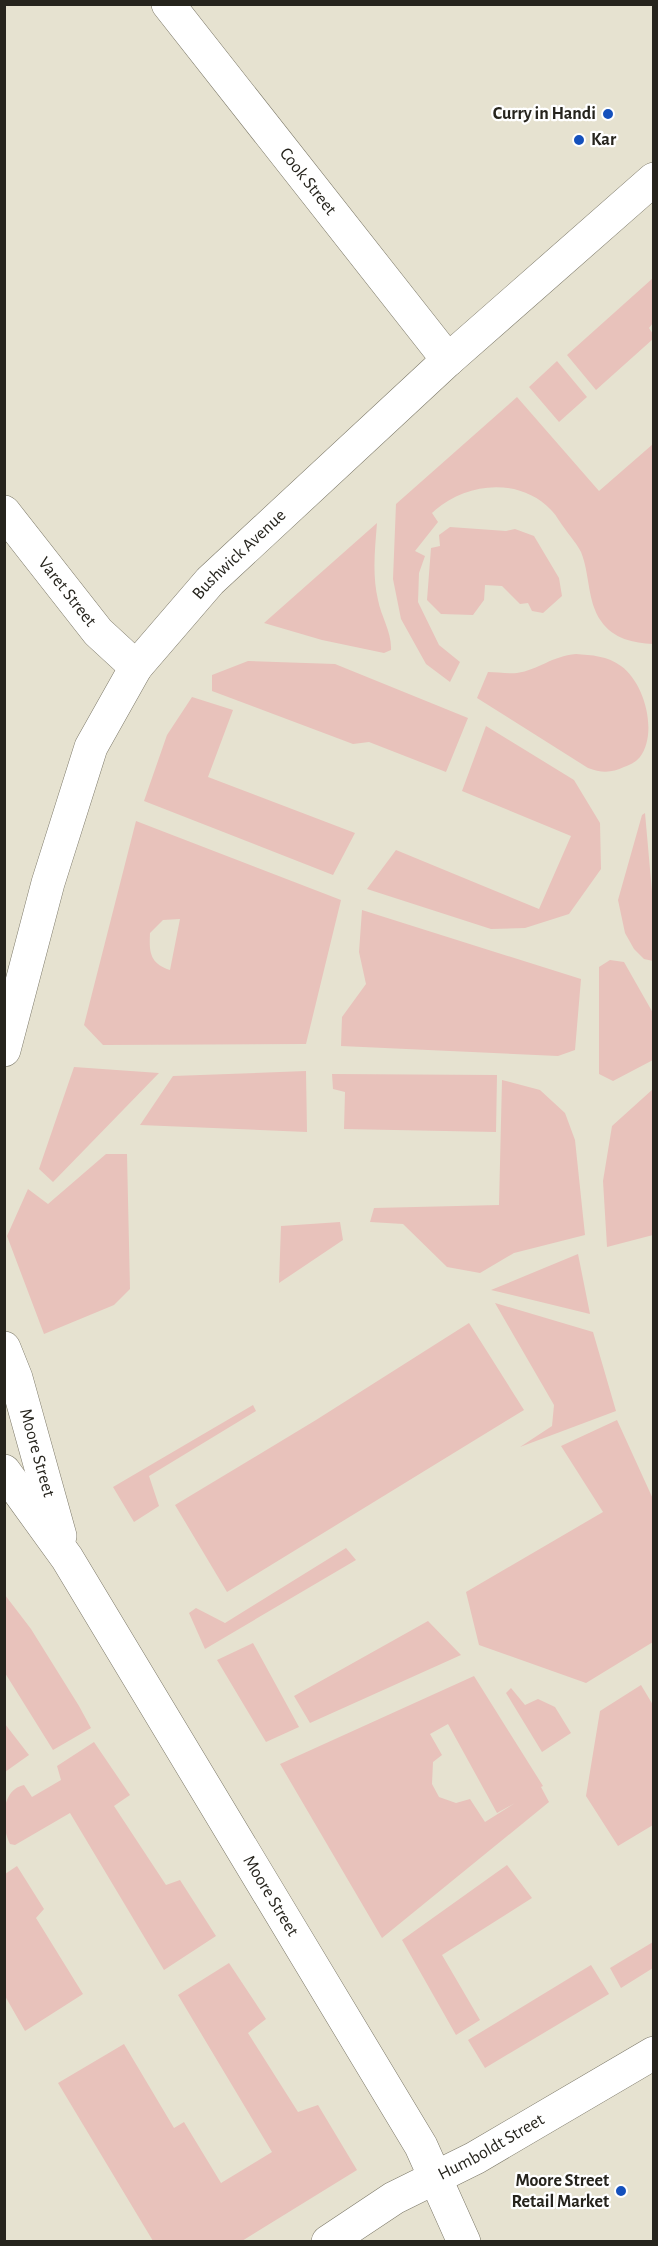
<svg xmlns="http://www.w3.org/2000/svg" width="658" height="2246" viewBox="0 0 658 2246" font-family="'Alegreya Sans',sans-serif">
	<rect width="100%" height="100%" fill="#e6e2d0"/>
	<!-- green -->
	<path fill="#e8c2bb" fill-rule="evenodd" d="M 653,278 L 653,323 L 649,328 L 653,334 L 653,339 L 596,390 L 567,355 Z
		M 557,361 L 587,397 L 559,422 L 529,387 Z
		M 517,397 L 599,491 L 653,444 L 653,644 C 634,643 613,639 601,621 C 587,601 590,574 581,552 C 577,544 570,536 565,529 C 560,523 557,516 552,511 C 520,476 464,482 432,513 L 438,522 L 415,551 L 425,556 L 419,573 L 418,602 L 439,645 L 460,662 L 450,682 L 426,664 L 401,619 L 393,579 L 396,504 Z
		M 377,523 C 375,549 372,574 378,600 C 381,616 392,633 391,650 L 384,653 L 322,640 L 264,623 Z
		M 450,527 L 506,531 L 515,529 L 534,536 L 559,578 L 562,596 L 543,613 L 532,611 L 528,603 L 520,604 L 502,586 L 485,585 L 484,600 L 473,615 L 441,614 L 427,600 L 431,548 L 440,546 L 439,535 Z
		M 576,654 C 591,655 608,656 621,666 C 645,683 658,733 640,757 C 636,762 630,765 624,767 C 612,773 601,773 588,768 L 477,698 L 488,672 C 497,672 508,674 517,673 C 538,670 552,656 576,654 Z
		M 248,661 L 335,664 L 468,718 L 446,772 L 369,742 L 353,744 L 212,691 L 212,675 Z
		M 192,697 L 233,710 L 208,777 L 355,833 L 333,875 L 144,801 L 167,735 Z
		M 486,726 L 574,780 L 600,823 L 601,869 L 569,914 L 525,928 L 491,929 L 367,889 L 396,850 L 539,909 L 571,836 L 462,791 Z
		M 645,813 L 653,903 L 653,961 L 644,959 L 634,949 L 625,933 L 618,900 L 642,815 Z
		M 136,821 L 341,900 L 306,1044 L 103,1045 L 84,1025 ZM 180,919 L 170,970 C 150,963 149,953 150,933 L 163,920 Z
		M 362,910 L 581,979 L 575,1050 L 558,1056 L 341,1046 L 342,1017 L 366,984 L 359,952 Z
		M 610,960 L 624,962 L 653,1013 L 653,1060 L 613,1081 L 599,1074 L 599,967 Z
		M 74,1067 L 159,1073 L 53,1182 L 39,1169 Z
		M 306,1071 L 307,1132 L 140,1125 L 173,1076 Z
		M 332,1074 L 497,1075 L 496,1132 L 344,1129 L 345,1092 L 333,1089 Z
		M 502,1080 L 540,1090 L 565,1113 L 575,1140 L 585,1235 L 514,1253 L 480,1273 L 447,1267 L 403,1224 L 370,1222 L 374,1208 L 499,1205 Z
		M 653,1089 L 653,1235 L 607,1247 L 603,1181 L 612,1126 Z
		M 106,1154 L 127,1154 L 130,1289 L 114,1305 L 44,1334 L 7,1236 L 28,1189 L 48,1204 Z
		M 340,1222 L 343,1240 L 279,1283 L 281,1226 Z
		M 578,1254 L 590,1314 L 491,1290 Z
		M 495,1303 L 593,1332 L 616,1411 L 520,1447 L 552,1426 L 554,1405 Z
		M 469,1323 L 524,1410 L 227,1592 L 175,1505 L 316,1420 Z
		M 253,1405 L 256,1411 L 149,1476 L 159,1506 L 134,1522 L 113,1487 Z
		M 617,1420 L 653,1499 L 653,1642 L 586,1683 L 479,1645 L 466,1592 L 603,1512 L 561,1446 Z
		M 346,1548 L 356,1560 L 205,1649 L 189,1613 L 196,1608 L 225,1623 Z
		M 5,1595 L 31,1629 L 79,1706 L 91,1728 L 53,1750 L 5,1673 Z
		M 428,1621 L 461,1655 L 310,1723 L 294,1696 Z
		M 253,1643 L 299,1727 L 266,1742 L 217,1660 Z
		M 474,1676 L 543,1786 L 541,1787 L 549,1802 L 382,1938 L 280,1764 ZM 448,1724 L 497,1813 L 515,1803 L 485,1822 L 470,1799 L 456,1803 L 439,1797 L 432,1784 L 433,1762 L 442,1755 L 430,1734 Z
		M 641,1685 L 653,1705 L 653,1825 L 618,1846 L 586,1796 L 600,1711 Z
		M 511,1688 L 525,1705 L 538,1699 L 555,1707 L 571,1733 L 542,1752 L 506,1693 Z
		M 5,1724 L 29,1755 L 5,1772 L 4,1772 Z
		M 94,1742 L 130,1795 L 114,1806 L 166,1885 L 180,1880 L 216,1936 L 164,1970 L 70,1813 L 15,1845 L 10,1844 C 1,1826 0,1790 24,1785 L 32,1797 L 61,1780 L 57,1766 Z
		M 507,1865 L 532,1898 L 442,1955 L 480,2020 L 456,2035 L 402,1940 Z
		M 17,1866 L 44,1909 L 36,1918 L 83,1994 L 25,2031 L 5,1996 L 5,1874 Z
		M 653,1942 L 653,1968 L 621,1988 L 610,1968 Z
		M 229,1963 L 266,2019 L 248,2033 L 298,2112 L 318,2105 L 357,2170 L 242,2241 L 153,2241 L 58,2083 L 124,2044 L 174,2128 L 184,2122 L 221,2183 L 272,2152 L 178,1995 Z
		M 591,1965 L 609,1994 L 485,2068 L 468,2040 Z"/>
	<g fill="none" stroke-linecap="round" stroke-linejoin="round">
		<defs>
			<g id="street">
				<path id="s1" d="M 168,4 L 448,360"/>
				<path id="s2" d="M 4,512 L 98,632 L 136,667"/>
				<path id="s3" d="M 4,1348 L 16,1378 L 60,1536"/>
				<path id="s4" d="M 4,1471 L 67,1558 L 421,2146 L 464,2242"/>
				<path id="s5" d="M 328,2242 L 394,2198 L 475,2158 L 654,2053"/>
			</g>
			<g id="secondary">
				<path id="s6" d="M 4,1050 L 48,883 L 91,747 L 136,667 L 210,581 L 448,360 L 654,179"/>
			</g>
		</defs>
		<!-- street casing -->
		<use href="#street" stroke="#7b7767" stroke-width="34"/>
		<!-- secondary casing -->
		<use href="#secondary" stroke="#7b7767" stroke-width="34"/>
		<!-- street -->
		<use href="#street" stroke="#fff" stroke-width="33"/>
		<!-- secondary -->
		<use href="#secondary" stroke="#fff" stroke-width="33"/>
	</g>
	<!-- markers -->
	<g fill="#1450bc" stroke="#fff" stroke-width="2">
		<circle cx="608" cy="114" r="6"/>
		<circle cx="579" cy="140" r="6"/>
		<circle cx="621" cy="2191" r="6"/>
	</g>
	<g text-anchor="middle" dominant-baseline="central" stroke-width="4.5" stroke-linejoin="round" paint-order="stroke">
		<!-- poi labels -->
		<g font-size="18" font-weight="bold" fill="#26241d" stroke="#fff" text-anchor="end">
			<text x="596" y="114">Curry in Handi</text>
			<text x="591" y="140" text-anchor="start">Kar</text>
			<text x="609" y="2181">Moore Street<tspan x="609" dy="21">Retail Market</tspan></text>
		</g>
		<!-- street labels -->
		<g font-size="18" fill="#26241d" stroke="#fff">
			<text stroke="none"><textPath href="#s1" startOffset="226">Cook Street</textPath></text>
			<text stroke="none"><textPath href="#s6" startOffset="560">Bushwick Avenue</textPath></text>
			<text stroke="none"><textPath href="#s2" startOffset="102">Varet Street</textPath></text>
			<text stroke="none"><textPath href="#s3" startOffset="110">Moore Street</textPath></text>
			<text stroke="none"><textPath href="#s4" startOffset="502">Moore Street</textPath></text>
			<text stroke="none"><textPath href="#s5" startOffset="189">Humboldt Street</textPath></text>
		</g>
	</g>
	<!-- border -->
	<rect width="658" height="2246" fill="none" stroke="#26241d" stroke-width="12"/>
</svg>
